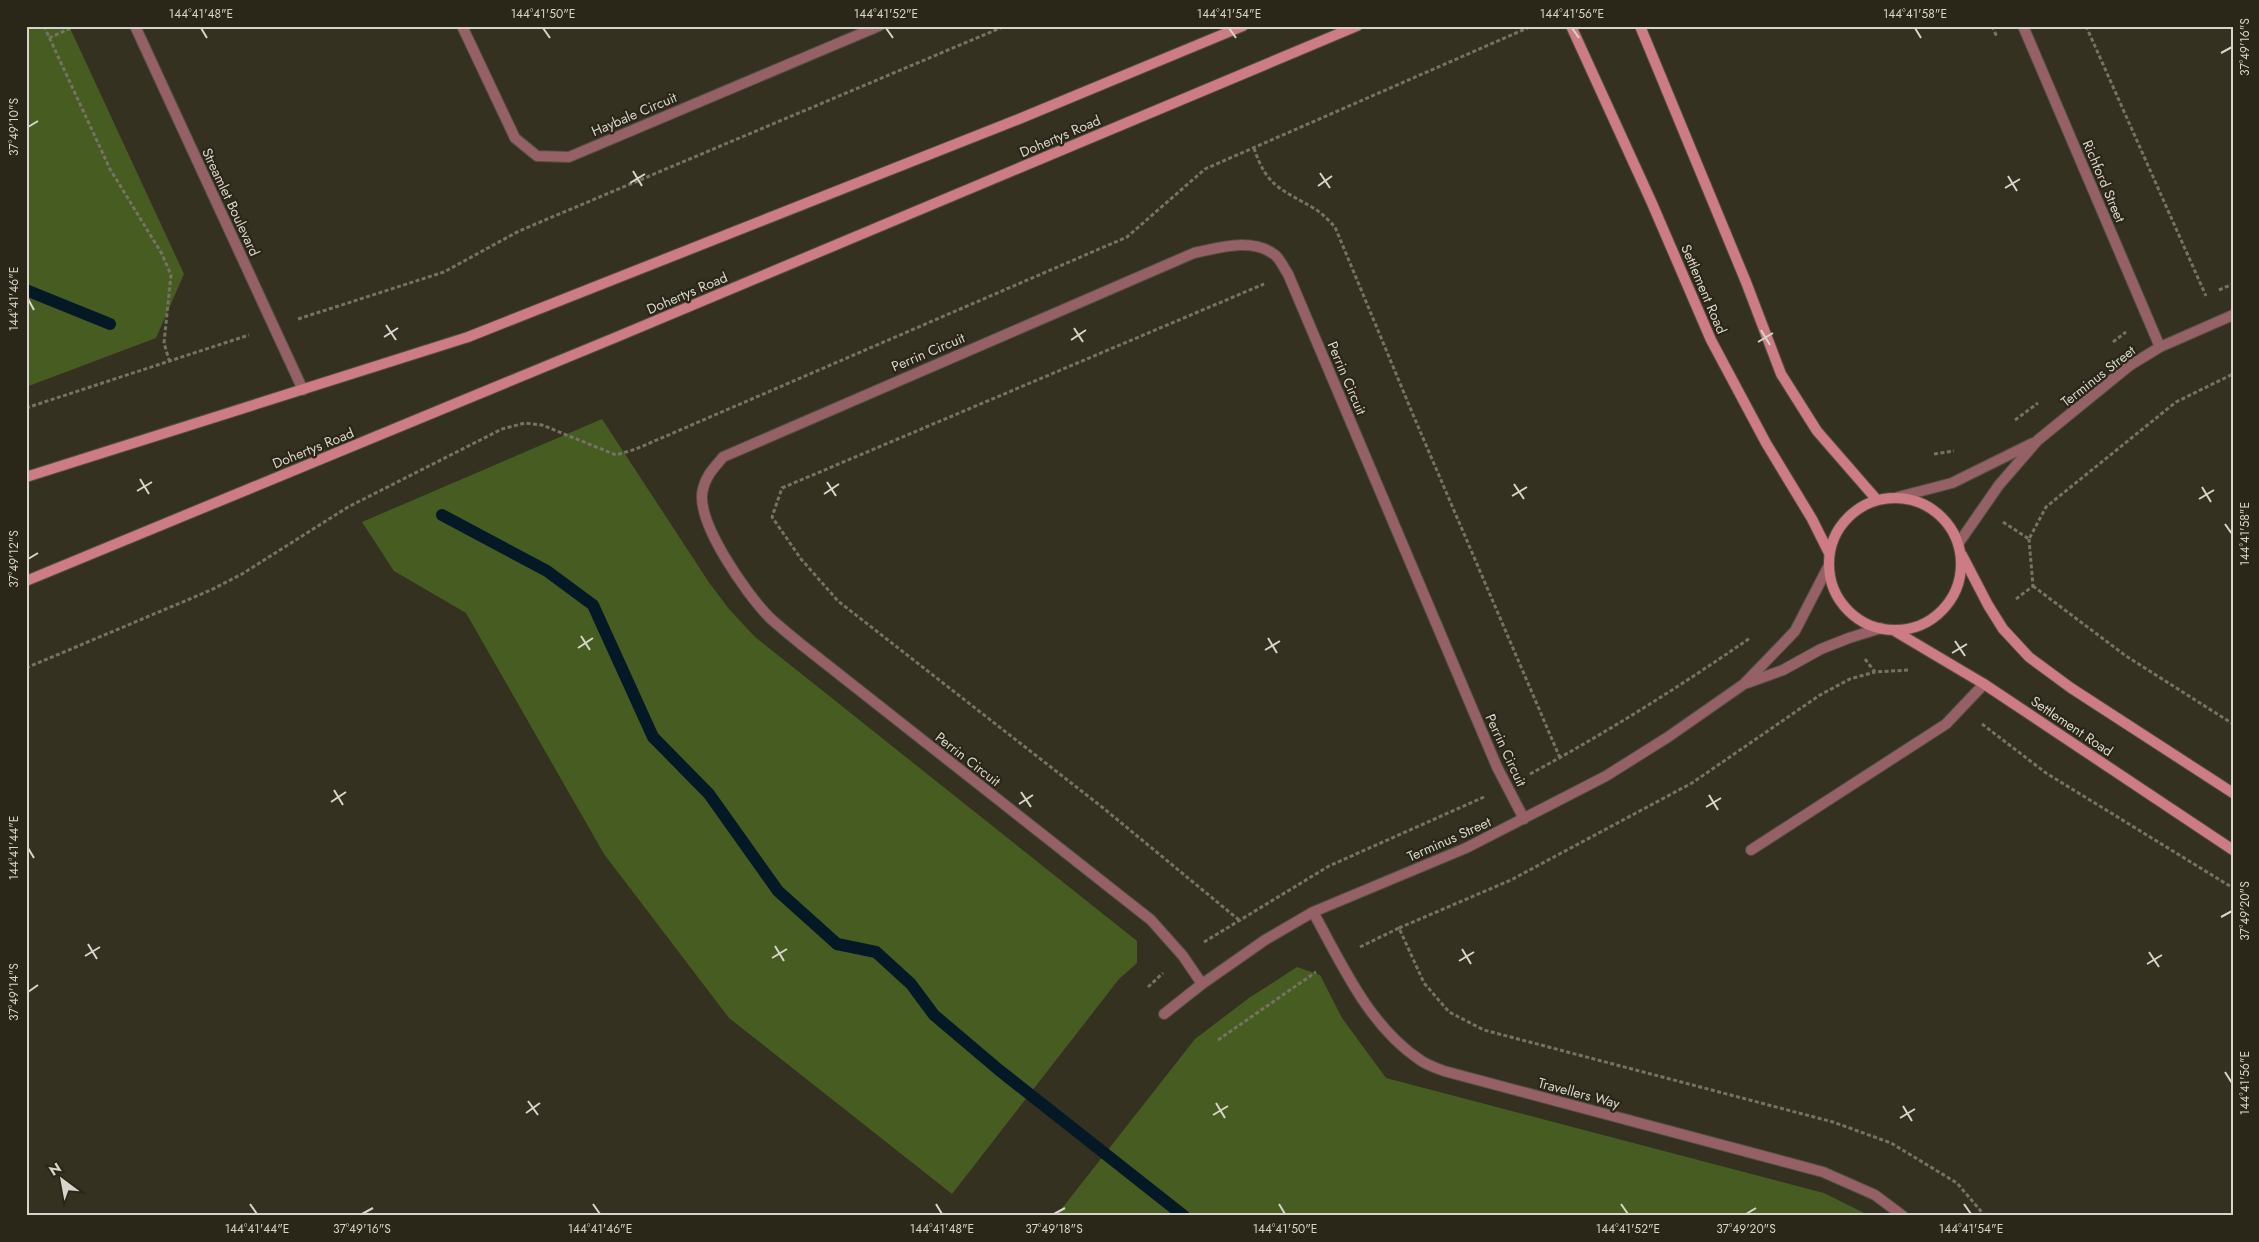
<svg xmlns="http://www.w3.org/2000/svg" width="2259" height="1242" viewBox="0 0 2259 1242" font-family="Jost,sans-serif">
	<rect width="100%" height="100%" fill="#353121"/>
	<!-- green -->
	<path fill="#475c20" d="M 26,26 L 69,26 L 184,274 L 156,338 L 26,387 Z
		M 602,419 L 710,584 L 729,609 L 755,637 L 1137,941 L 1137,963 L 1119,979 L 952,1194 L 729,1018 L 604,854 L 466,613 L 394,571 L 362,522 Z
		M 1297,967 L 1320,975 L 1342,1018 L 1386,1078 L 1824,1193 L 1870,1216 L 1056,1216 L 1195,1039 L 1249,998 Z"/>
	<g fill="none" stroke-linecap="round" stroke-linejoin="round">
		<!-- stream -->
		<path stroke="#041925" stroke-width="12" d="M 26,290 L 110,324
			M 442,515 L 547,571 L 593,605 L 653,737 L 709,794 L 778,891 L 837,944 L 876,952 L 911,984 L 934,1015 L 999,1070 L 1184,1216"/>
		<defs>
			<path id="lane" d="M 1751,850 L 1946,724 L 1984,684"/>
			<path id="street" d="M 135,26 L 303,390
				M 462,26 L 515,138 L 537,156 L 569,157 L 879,26
				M 2023,26 L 2160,347
				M 1898,497 L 1952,483 L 2033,443
				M 1958,544 L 1999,485 L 2038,440 L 2129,366 L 2160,347 L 2233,315
				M 1747,683 L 1783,670 L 1821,649 L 1849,638 L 1881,628
				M 1313,912 C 1342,964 1368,1025 1420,1060 C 1427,1065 1436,1068 1444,1071 L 1823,1172 L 1875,1195 L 1903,1216
				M 1202,984 L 1183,956 L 1151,920 L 802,645 C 791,636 780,627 770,618 C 747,595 694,520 703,489 C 706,475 715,467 723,457 L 1194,253 C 1219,248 1252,237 1275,255 C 1280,259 1284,268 1288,274 L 1497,767 L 1524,819
				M 1164,1014 L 1202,984 L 1265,940 L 1313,912 L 1466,848 L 1606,776 L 1668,737 L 1744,684 L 1795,631 L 1828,567"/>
			<path id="secondary" d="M 1571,26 L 1651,201 L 1711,340 L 1766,443 L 1812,519 L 1829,553
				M 1640,26 L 1746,282 L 1781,374 L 1817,431 L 1877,500
				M 26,477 L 468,337 L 1019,119 L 1243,26
				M1829 564a66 66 0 1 1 132 0a66 66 0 1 1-132 0Z
				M 1962,555 L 1988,605 L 2003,629 L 2029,657 L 2071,688 L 2233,793
				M 26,581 L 619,336 L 1357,26
				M 1893,630 L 1984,684 L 2233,850"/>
		</defs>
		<!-- lane casing -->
		<use href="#lane" stroke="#524f40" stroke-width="12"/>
		<!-- street casing -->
		<use href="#street" stroke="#524f40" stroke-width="12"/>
		<!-- secondary casing -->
		<use href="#secondary" stroke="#524f40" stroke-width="12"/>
		<!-- path -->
		<path stroke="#767265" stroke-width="3" stroke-dasharray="4 2.5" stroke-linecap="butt" d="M 44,26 L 110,169 L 162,254 L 171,275 L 164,343 L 169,360
			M 1992,26 L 1997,37
			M 2086,26 L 2206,296
			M 49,38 L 75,26
			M 1254,148 C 1267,188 1282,189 1315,209 C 1322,213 1329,221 1335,227 L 1414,417 L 1560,758
			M 2219,290 L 2233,284
			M 298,319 L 444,272 L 519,231 L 1005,26
			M 2113,342 L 2126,332
			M 26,408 L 249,335
			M 2015,420 L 2038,403
			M 1934,454 L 1954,451
			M 2003,522 L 2029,539 L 2046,507 L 2176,402 L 2233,374
			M 2033,586 L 2126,656 L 2233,724
			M 2016,599 L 2033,586 L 2029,539
			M 1865,659 L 1875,672 L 1908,670
			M 26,668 L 211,590 L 242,574 L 348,507 L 502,429 L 525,423 L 542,425 L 616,455 L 636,449 L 1127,237 L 1205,169 L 1532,26
			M 1982,724 L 2046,773 L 2233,888
			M 1530,774 C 1606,733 1679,687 1750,638
			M 1239,920 L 1102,807 L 838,601 L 801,559 L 772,517 L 782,488 L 1264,284
			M 1399,928 L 1511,880 L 1692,783 L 1820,695 L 1850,679 L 1875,672
			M 1204,942 L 1329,866 L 1484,797
			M 1360,947 L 1399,928 L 1424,983 L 1449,1012 L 1484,1030 L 1833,1122 L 1891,1143 L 1957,1183 L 1985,1216
			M 1148,987 L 1163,973
			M 1218,1040 L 1316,972"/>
		<!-- lane -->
		<use href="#lane" stroke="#956167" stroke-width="10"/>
		<!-- street -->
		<use href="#street" stroke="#956167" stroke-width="10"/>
		<!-- secondary -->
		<use href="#secondary" stroke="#cd7b85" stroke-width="10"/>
	</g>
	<!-- ticks -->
	<path fill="none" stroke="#d7d5cb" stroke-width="2" d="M 201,28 L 207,38M 543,28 L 550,38M 886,28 L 893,38M 1229,28 L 1236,38M 1572,28 L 1579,38M 1915,28 L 1921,38M 2221,53 L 2232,47M 28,127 L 38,121M 633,171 L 642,186M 1320,173 L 1330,188M 2008,176 L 2017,191M 630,183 L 645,174M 1318,186 L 1332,176M 2005,188 L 2020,179M 28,299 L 34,310M 386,325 L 396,340M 1074,328 L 1083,342M 1761,330 L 1770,345M 384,337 L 398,328M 1071,340 L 1086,330M 1758,342 L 1773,333M 140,479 L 149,494M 827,482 L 836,496M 1514,484 L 1524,499M 2202,487 L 2211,502M 137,491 L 152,482M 824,494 L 839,484M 1512,496 L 1527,487M 2199,499 L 2214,490M 2225,524 L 2232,534M 28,559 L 38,553M 581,636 L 590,650M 1268,638 L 1277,653M 1955,641 L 1965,656M 578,648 L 593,638M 1265,650 L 1280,641M 1952,653 L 1967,644M 334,790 L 343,805M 1021,792 L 1031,807M 1709,795 L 1718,810M 331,802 L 346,792M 1019,804 L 1033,795M 1706,807 L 1721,798M 28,848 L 34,858M 2221,917 L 2232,911M 88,944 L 97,959M 775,946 L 784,961M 1462,949 L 1471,964M 2149,952 L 2159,967M 85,956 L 100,947M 772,958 L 787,949M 1459,961 L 1474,952M 2147,964 L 2162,955M 28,992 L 38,985M 2225,1072 L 2232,1083M 528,1101 L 538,1115M 1216,1103 L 1225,1118M 1903,1106 L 1912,1121M 526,1113 L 540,1103M 1213,1115 L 1228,1106M 1900,1118 L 1915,1109M 250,1204 L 257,1214M 593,1204 L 600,1214M 936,1204 L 942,1214M 1279,1204 L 1285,1214M 1621,1204 L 1628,1214M 1964,1204 L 1971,1214M 362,1214 L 373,1208M 1054,1214 L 1065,1208M 1746,1214 L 1756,1208"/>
	<g text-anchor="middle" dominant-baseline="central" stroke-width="4.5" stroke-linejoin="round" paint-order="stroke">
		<!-- street labels -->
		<g font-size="14" fill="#d7d5cb" stroke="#2b2718">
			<text transform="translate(634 114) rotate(-23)">Haybale Circuit</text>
			<text transform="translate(1060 136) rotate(-23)">Dohertys Road</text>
			<text transform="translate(2104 181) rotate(67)">Richford Street</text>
			<text transform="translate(231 202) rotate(65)">Streamlet Boulevard</text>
			<text transform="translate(1704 289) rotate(67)">Settlement Road</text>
			<text transform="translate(687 293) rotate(-23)">Dohertys Road</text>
			<text transform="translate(928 352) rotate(-23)">Perrin Circuit</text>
			<text transform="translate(2098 376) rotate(-38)">Terminus Street</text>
			<text transform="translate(1347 378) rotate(67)">Perrin Circuit</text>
			<text transform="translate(313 448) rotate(-22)">Dohertys Road</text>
			<text transform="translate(2072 726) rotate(34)">Settlement Road</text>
			<text transform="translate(1506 750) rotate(65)">Perrin Circuit</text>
			<text transform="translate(968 759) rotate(38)">Perrin Circuit</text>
			<text transform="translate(1449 839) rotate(-24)">Terminus Street</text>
			<text transform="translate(1579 1093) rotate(15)">Travellers Way</text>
		</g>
	</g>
	<!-- border -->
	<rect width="2259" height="1242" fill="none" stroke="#2b2718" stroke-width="55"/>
	<!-- north arrow -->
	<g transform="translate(62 1180) rotate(328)" stroke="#2b2718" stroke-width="4" paint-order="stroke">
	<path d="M0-4L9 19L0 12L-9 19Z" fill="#d7d5cb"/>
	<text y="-8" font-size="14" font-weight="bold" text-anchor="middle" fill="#d7d5cb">N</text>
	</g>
	<rect x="28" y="28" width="2204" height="1186" fill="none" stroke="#d7d5cb" stroke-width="2"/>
	<g font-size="12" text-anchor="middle" fill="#d7d5cb">
		<text x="201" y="18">144°41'48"E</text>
		<text x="543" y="18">144°41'50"E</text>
		<text x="886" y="18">144°41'52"E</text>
		<text x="1229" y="18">144°41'54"E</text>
		<text x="1572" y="18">144°41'56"E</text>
		<text x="1915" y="18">144°41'58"E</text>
		<text transform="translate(2245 47) rotate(-90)" y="4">37°49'16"S</text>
		<text transform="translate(14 127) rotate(-90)" y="4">37°49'10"S</text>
		<text transform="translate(14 299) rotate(-90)" y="4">144°41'46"E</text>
		<text transform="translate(2245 534) rotate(-90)" y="4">144°41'58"E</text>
		<text transform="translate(14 559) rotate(-90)" y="4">37°49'12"S</text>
		<text transform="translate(14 848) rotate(-90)" y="4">144°41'44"E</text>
		<text transform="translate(2245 911) rotate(-90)" y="4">37°49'20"S</text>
		<text transform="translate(14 992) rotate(-90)" y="4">37°49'14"S</text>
		<text transform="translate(2245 1083) rotate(-90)" y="4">144°41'56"E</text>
		<text x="257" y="1233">144°41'44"E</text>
		<text x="362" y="1233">37°49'16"S</text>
		<text x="600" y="1233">144°41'46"E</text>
		<text x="942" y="1233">144°41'48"E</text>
		<text x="1054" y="1233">37°49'18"S</text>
		<text x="1285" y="1233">144°41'50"E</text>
		<text x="1628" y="1233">144°41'52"E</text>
		<text x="1746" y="1233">37°49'20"S</text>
		<text x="1971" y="1233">144°41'54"E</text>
	</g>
</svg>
